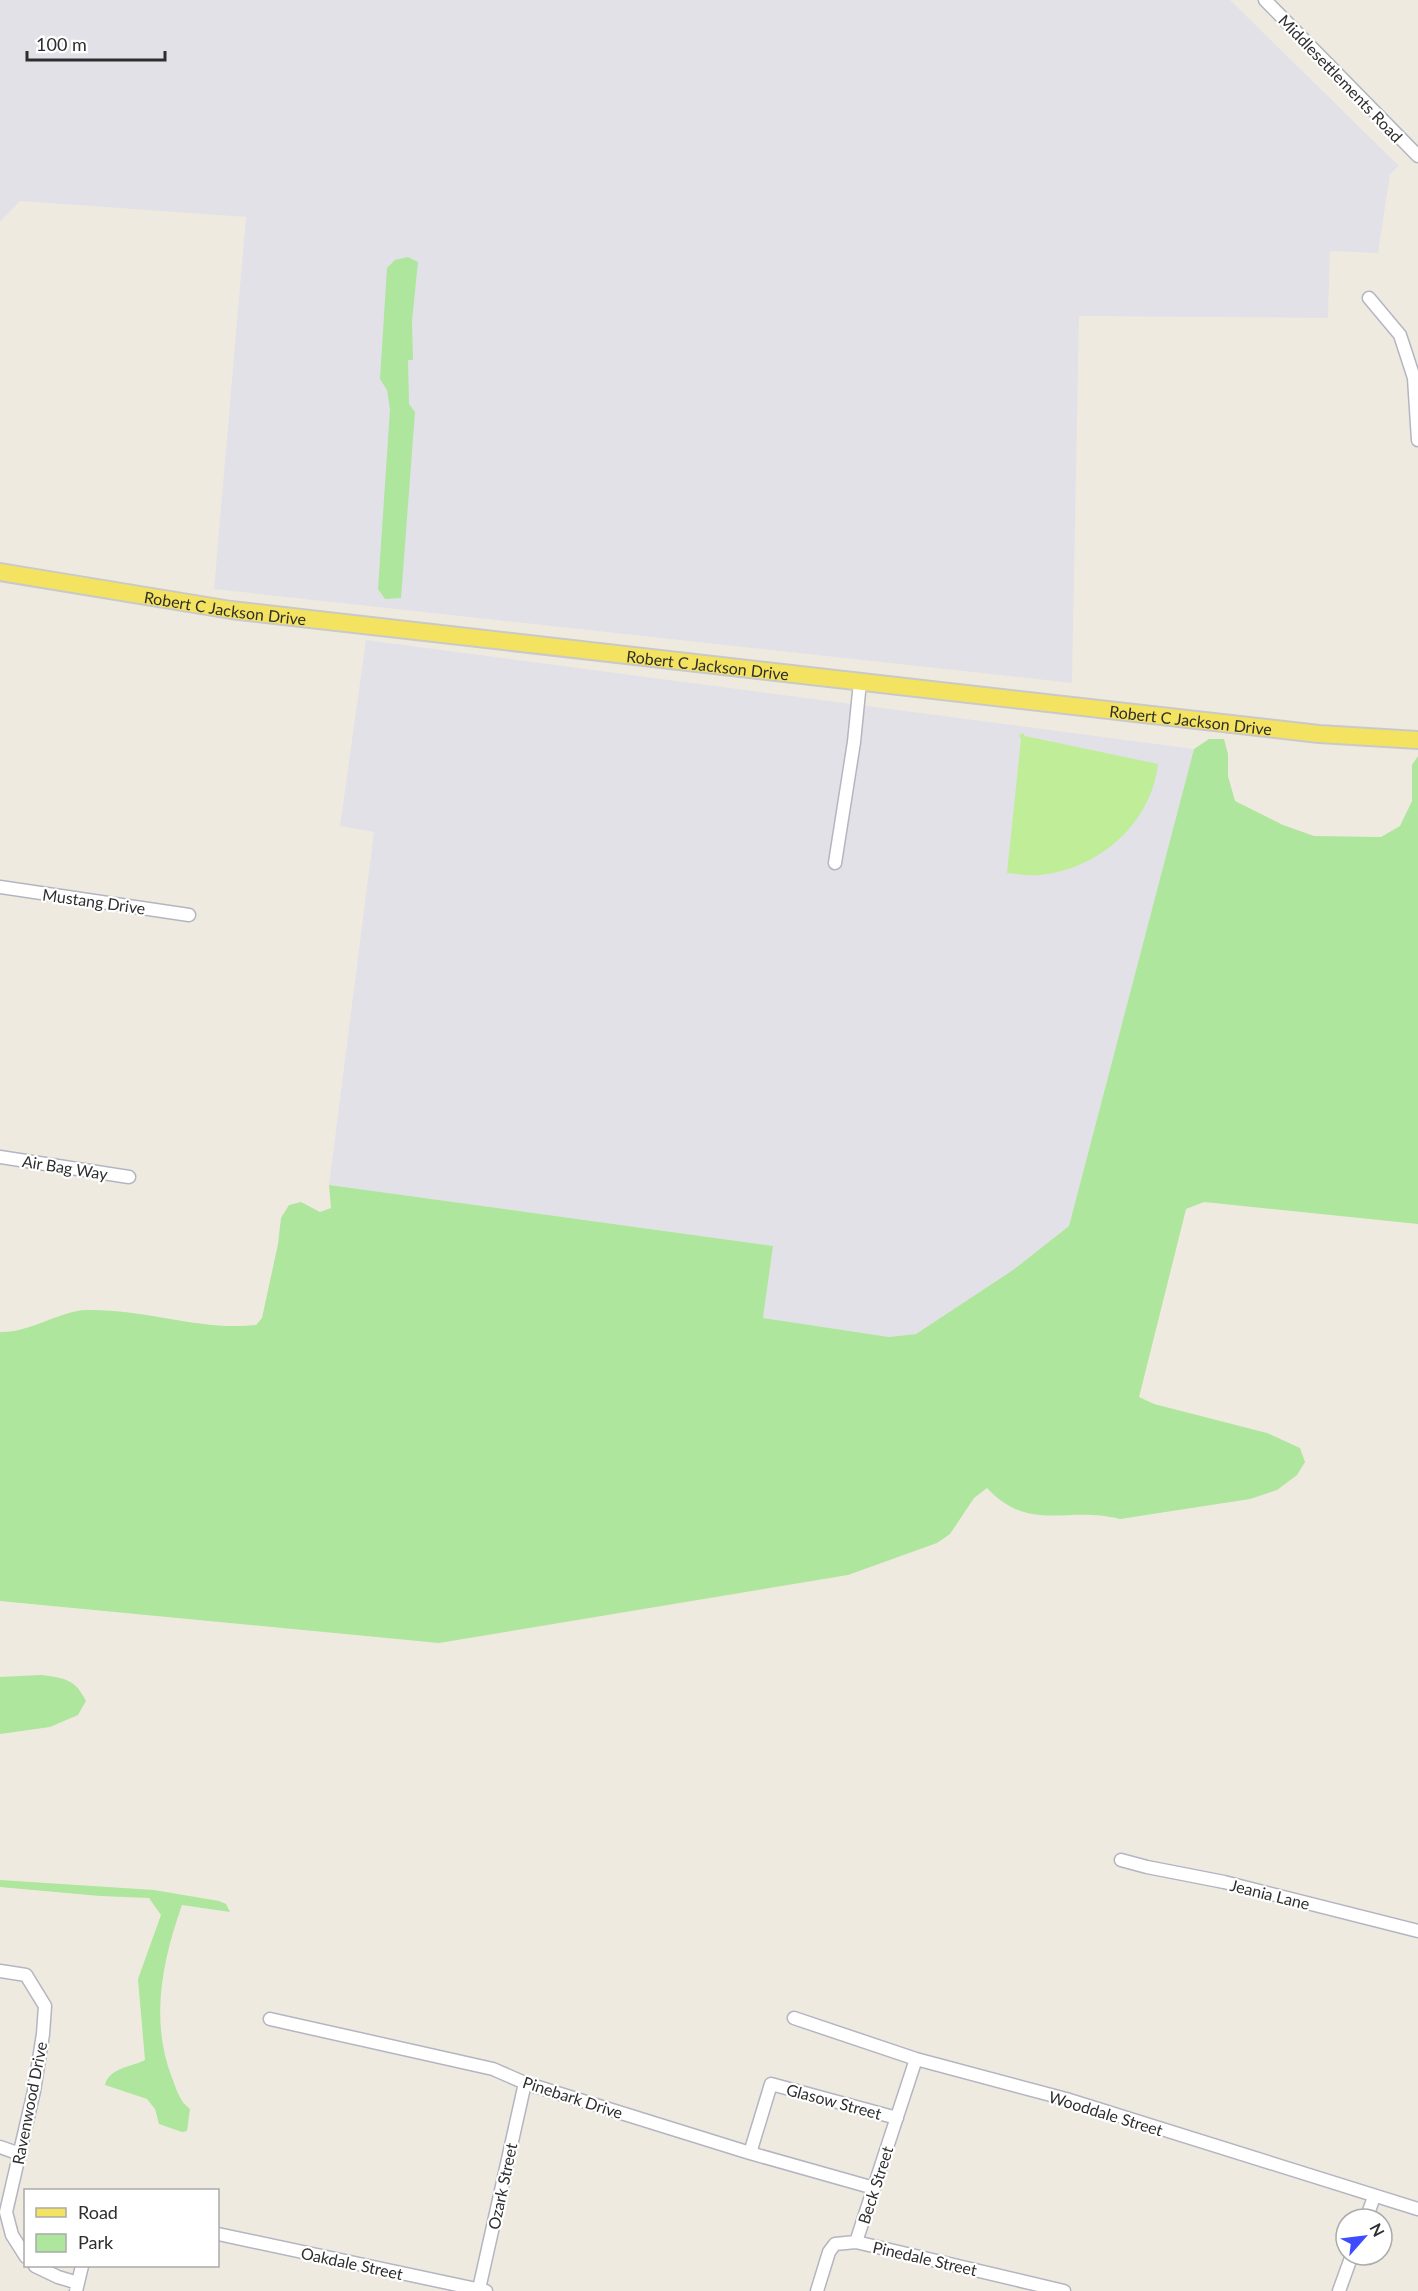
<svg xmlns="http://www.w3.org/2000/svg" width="1418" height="2291" viewBox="0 0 1418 2291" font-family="Lato,sans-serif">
	<rect width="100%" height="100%" fill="#efeae0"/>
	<!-- industrial -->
	<path fill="#e3e1e8" d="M 0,0 L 1230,0 L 1399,166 L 1390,174 L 1378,253 L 1330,251 L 1328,318 L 1079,316 L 1072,683 L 214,589 L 246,217 L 20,201 L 0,222 Z
		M 366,640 L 1194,749 L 1069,1226 L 1013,1270 L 916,1334 L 889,1337 L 763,1318 L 773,1246 L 329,1185 L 374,832 L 340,826 Z"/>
	<!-- green -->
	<path fill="#ade69c" d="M 408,257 L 418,262 L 412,321 L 413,360 L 408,360 L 409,404 L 415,412 L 401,598 L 385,599 L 378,589 L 390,409 L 387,390 L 380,379 L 387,268 L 395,260 Z
		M 1209,739 L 1224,739 L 1228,754 L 1228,776 L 1235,801 L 1283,825 L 1314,836 L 1381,837 L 1400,826 L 1412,801 L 1412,765 L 1418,756 L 1418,1224 L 1204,1202 L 1186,1209 L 1139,1397 L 1154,1404 L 1267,1433 L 1300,1448 L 1305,1462 L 1297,1475 L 1277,1490 L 1250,1499 L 1120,1519 C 1067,1505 1030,1534 987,1488 L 974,1498 L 950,1534 L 937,1543 L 848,1575 L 439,1643 L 0,1601 L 0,1332 C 29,1333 58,1312 85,1310 C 143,1308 199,1331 256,1325 L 262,1318 L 278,1244 L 281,1218 L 289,1205 L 301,1202 L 320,1212 L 331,1208 L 329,1185 L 773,1246 L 763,1318 L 889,1337 L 916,1334 L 1013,1270 L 1069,1226 L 1194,749 Z
		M 41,1675 C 65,1678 75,1679 86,1701 L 78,1715 L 50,1727 L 0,1734 L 0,1677 Z
		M 0,1880 L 154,1890 L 219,1901 L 226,1904 L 230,1912 L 182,1905 C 162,1961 150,2021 172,2078 C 177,2090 179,2101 190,2109 L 187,2131 L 182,2132 L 159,2124 L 155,2109 L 147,2099 L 105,2085 C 109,2068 131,2067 145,2060 L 138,1979 L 161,1915 L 149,1898 L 100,1896 L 0,1887 Z"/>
	<!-- pitch -->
	<path fill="#bfed98" d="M 1023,733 L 1025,736 L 1158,764 C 1151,824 1099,869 1040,875 C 1029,876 1018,874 1007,873 L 1021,739 L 1019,735 Z"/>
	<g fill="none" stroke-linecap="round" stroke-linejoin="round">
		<defs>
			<path id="minor" d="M 1265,0 L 1418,156
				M 1369,298 L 1400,335 L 1414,378 L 1418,440
				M 835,863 L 854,742 L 860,682
				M 0,887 L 189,915
				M 0,1157 L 129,1177
				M 1121,1860 L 1147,1867 L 1224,1882 L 1418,1931
				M 0,1971 L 26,1975 L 45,2006 L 43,2034 L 34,2091 L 6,2212 L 12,2235 L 26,2257
				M 794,2018 L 916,2059 L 1066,2099 L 1418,2209
				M 270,2019 L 493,2069 L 525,2083 L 750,2153 L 874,2188
				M 0,2147 L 20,2154
				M 750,2153 L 771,2084 L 897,2118
				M 1366,2219 L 1374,2197
				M 218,2234 L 486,2291
				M 856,2242 L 916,2059
				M 35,2266 L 58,2277 L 78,2283
				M 479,2289 L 525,2083
				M 76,2291 L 82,2266
				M 817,2291 L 829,2252 L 835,2244 L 856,2242 L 1064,2291
				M 1339,2291 L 1352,2255"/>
			<g id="major">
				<path id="s1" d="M 0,572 L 231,610 L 1319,734 L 1418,740"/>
			</g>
		</defs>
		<!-- minor casing -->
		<use href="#minor" stroke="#b4b5c1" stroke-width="15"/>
		<!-- major casing -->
		<use href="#major" stroke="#c9c9c9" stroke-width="20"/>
		<!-- minor -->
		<use href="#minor" stroke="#fff" stroke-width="12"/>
		<!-- major -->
		<use href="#major" stroke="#f4e360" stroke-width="16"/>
	</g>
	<g text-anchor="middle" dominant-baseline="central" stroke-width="4.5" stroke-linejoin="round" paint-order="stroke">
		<!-- street labels -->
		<g font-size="16" fill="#2e2e2e" stroke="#fff">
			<text transform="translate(1341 78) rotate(46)">Middlesettlements Road</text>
			<text stroke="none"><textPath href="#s1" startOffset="228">Robert C Jackson Drive</textPath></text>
			<text stroke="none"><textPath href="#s1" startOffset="714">Robert C Jackson Drive</textPath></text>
			<text stroke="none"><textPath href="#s1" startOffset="1200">Robert C Jackson Drive</textPath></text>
			<text transform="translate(94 901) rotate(8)">Mustang Drive</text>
			<text transform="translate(65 1167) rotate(9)">Air Bag Way</text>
			<text transform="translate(1270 1894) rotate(14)">Jeania Lane</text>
			<text transform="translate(573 2097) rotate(18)">Pinebark Drive</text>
			<text transform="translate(834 2101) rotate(15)">Glasow Street</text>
			<text transform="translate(29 2103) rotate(-79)">Ravenwood Drive</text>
			<text transform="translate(1106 2113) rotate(17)">Wooddale Street</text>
			<text transform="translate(875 2185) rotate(-72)">Beck Street</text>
			<text transform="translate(502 2186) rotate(-78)">Ozark Street</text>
			<text transform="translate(925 2258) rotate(13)">Pinedale Street</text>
			<text transform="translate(352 2263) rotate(12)">Oakdale Street</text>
		</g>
	</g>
	<!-- legend -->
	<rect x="24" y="2189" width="195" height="78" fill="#ffffff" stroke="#ababab" stroke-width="1.5"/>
	<rect x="36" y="2208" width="30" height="9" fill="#f4e360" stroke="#ababab" stroke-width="1.5"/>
	<text x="78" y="2219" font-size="18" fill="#2e2e2e">Road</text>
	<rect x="36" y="2234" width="30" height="18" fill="#ade69c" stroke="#ababab" stroke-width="1.5"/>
	<text x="78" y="2249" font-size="18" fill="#2e2e2e">Park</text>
	<!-- north arrow -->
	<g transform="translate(1364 2237) rotate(62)"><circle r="28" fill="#ffffff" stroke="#ababab" stroke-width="1.5"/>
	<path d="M0-4.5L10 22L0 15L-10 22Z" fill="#3e4bfe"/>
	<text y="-9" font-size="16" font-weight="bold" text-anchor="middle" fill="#2e2e2e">N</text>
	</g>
	<!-- scale -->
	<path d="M27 51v9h138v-9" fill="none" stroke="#2e2e2e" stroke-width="3"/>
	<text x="36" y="51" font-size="18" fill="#2e2e2e" stroke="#ffffff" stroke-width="4.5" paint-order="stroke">100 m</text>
</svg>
